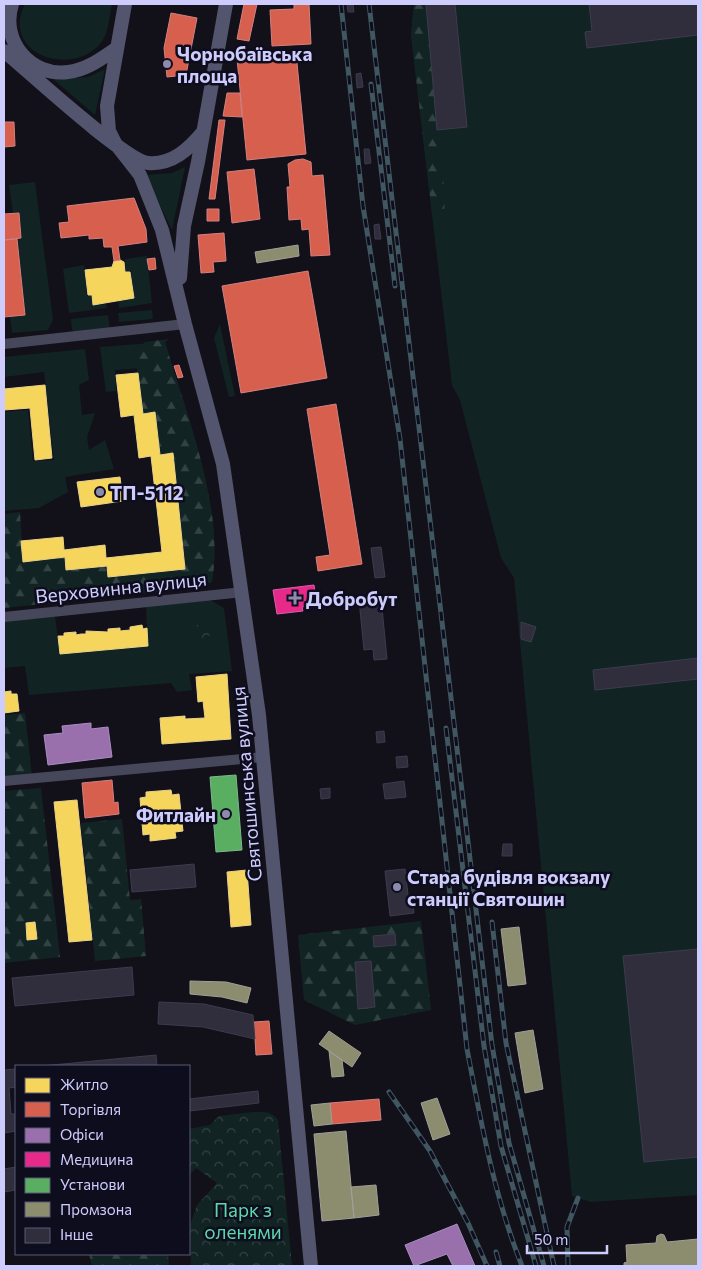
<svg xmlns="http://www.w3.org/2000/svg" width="702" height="1270" viewBox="0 0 702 1270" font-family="Commissioner,sans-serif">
	<defs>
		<pattern id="forest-firs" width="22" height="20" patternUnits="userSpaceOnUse" patternTransform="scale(1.25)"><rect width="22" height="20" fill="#112423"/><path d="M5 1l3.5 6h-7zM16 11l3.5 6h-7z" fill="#324344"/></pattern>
		<pattern id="park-crowns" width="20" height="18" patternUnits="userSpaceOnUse" patternTransform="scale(1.25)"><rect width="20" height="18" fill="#112423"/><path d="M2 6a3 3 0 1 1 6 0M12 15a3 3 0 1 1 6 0" fill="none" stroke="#324344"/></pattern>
	</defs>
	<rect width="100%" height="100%" fill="#12111a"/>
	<!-- green -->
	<path fill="#112423" d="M 25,4 L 112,4 C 109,17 109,34 100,44 C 70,78 0,53 25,4 Z
		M 414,4 L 698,4 L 698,1195 L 591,1202 L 572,1196 L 514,578 L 501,558 L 460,400 L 452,385 L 411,35 Z
		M 105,69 L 95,115 L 53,79 L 88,77 Z
		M 185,167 L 172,230 L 145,175 L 172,173 Z
		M 35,182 L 53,320 L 48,330 L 12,333 L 10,316 L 25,314 L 17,239 L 21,238 L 19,213 L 13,213 L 9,185 Z
		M 147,256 L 152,303 L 119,308 L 118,300 L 134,298 L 131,271 L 126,271 L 125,259 Z
		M 84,265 L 87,296 L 91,295 L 93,305 L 106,304 L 107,308 L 69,313 L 63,269 Z
		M 152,310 L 153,319 L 119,322 L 118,313 Z
		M 108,315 L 110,328 L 75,332 L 72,330 L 71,319 Z
		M 220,324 L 235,396 L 229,397 L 214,338 Z
		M 165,342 L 172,366 L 115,370 L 116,391 L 106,392 L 100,347 Z
		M 85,349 L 89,380 L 79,385 L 82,415 L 95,413 L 87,437 L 89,450 L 105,440 L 114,469 L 65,477 L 68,492 L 39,508 L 4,511 L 4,412 L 28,410 L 33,461 L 54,460 L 44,372 L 4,377 L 4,357 Z
		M 210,600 L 224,608 L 232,671 L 189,674 L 192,690 L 177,692 L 171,683 L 29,695 L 25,666 L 4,668 L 4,621 L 55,616 L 60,654 L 148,646 L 146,606 Z"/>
	<!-- forest -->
	<path fill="url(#forest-firs)" d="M 414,4 L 426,4 L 445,198 L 444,213 L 432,214 L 411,35 Z
		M 169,339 L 165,342 C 186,413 225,509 212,582 L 195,588 L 4,608 L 4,514 L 20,512 L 23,562 L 65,557 L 66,570 L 107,566 L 108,577 L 185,568 L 173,453 L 160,455 L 155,412 L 143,414 L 135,353 L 145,342 Z
		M 25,713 L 32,777 L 4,780 L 4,715 Z
		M 41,788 L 60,957 L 4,963 L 4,791 Z
		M 122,819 L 130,900 L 141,899 L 146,956 L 95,961 L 81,823 Z
		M 421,921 L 431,1010 L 355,1025 L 304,1000 L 298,935 Z
		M 89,1254 L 168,1254 L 169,1266 L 92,1266 Z"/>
	<!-- park -->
	<path fill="url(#park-crowns)" d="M192 633a9 9 0 1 1 18 0a9 9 0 1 1-18 0Z
		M 253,1112 C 264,1112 271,1111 278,1120 L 292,1266 L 191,1266 L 190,1225 L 197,1205 L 217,1183 L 196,1168 L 189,1175 L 189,1129 L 210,1125 L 219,1116 Z"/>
	<!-- homes -->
	<path fill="#f6d55c" stroke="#ead28c" d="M 120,260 L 124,262 L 125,272 L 130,272 L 134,298 L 93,305 L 92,295 L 88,295 L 85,270 L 112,267 L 114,261 Z
		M 138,373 L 143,414 L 155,412 L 160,455 L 173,453 L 185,569 L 108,577 L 107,566 L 66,570 L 65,557 L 23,562 L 21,541 L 63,537 L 64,550 L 105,545 L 106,558 L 162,552 L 151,456 L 139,458 L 134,415 L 121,417 L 116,375 Z
		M 45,385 L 52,458 L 35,460 L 30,408 L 4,410 L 4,389 Z
		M 120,477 L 123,501 L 81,507 L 77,482 Z
		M 142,625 L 143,629 L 147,628 L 148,646 L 60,654 L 58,636 L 64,636 L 64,633 L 76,632 L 76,635 L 81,634 L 86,634 L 86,631 L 108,632 L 108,629 L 120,628 L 120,631 L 130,630 L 130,627 Z
		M 227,674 L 231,739 L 162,744 L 160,718 L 185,716 L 185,719 L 205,718 L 203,701 L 198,702 L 196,677 Z
		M 11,691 L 11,694 L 17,694 L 19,711 L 4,713 L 4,692 Z
		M 171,790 L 172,795 L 179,794 L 183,831 L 175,832 L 176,838 L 150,841 L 150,834 L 143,835 L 140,798 L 146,797 L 146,792 Z
		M 77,800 L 92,940 L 69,942 L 54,802 Z
		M 247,870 L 251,925 L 231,927 L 227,872 Z
		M 35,922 L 37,939 L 27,940 L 26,923 Z"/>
	<!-- shops -->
	<path fill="#d6604d" stroke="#d38082" d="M 244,4 L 257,4 L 249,41 L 237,39 Z
		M 294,4 L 309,4 L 311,44 L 272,46 L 270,10 L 294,9 Z
		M 171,13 L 197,18 L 186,75 L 167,77 L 164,48 Z
		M 296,53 L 306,154 L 247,160 L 237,59 Z
		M 227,93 L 240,93 L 242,117 L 223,116 Z
		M 219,120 L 225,120 L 215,199 L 209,199 Z
		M 4,122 L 14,122 L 15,146 L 4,147 Z
		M 303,159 L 311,162 L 312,176 L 323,175 L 330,255 L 311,256 L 309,229 L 302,230 L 301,219 L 289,220 L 287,187 L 290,187 L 288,164 L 295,160 Z
		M 254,169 L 260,219 L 232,223 L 227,172 Z
		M 134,198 L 146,229 L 147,242 L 118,246 L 120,260 L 114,261 L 112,247 L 104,247 L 103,238 L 89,239 L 89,235 L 61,238 L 59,223 L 69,222 L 67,206 Z
		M 207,209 L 219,209 L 219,221 L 207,221 Z
		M 19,213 L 21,238 L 4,240 L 4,214 Z
		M 224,233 L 226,261 L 213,262 L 214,272 L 201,273 L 198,235 Z
		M 17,239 L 25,315 L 4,317 L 4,240 Z
		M 155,258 L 156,269 L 149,270 L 147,259 Z
		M 308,271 L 327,378 L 241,393 L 222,286 Z
		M 179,365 L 183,377 L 178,378 L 174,366 Z
		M 336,404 L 362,564 L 318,571 L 316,557 L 330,555 L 307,409 Z
		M 112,780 L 114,803 L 118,802 L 119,814 L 85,818 L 82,783 Z
		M 269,1021 L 272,1054 L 256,1055 L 254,1022 Z
		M 379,1099 L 381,1120 L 332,1124 L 330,1103 Z"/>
	<!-- offices -->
	<path fill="#9970ab" stroke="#a98cc3" d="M 91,723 L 91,729 L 108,727 L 112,757 L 48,765 L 44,735 L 63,733 L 62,726 Z
		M 457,1224 L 475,1266 L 453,1266 L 447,1254 L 414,1266 L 405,1245 Z"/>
	<!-- health -->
	<path fill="#e7298a" stroke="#df5aac" d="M 314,585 L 317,605 L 302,607 L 303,611 L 277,614 L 273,590 Z"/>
	<!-- public -->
	<path fill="#5aae61" stroke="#7cb790" d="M 236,775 L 242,850 L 216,852 L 210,777 Z"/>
	<!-- industry -->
	<path fill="#8c8c6e" stroke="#a09f99" d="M 298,245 L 299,256 L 257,263 L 255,252 Z
		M 519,927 L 526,984 L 508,986 L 501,929 Z
		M 190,981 L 226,982 L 251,988 L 247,1003 L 222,997 L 190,994 Z
		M 533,1030 L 543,1089 L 525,1093 L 515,1033 Z
		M 329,1031 L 361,1053 L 352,1067 L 319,1044 Z
		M 329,1051 L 342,1060 L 344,1076 L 332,1077 Z
		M 437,1098 L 450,1134 L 433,1140 L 421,1103 Z
		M 330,1103 L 332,1124 L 314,1126 L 311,1105 Z
		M 346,1131 L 354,1218 L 322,1221 L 314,1134 Z
		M 376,1185 L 379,1215 L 354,1218 L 351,1187 Z
		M 661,1234 L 664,1235 L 667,1242 L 698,1239 L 698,1266 L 624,1266 L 624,1263 L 627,1262 L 626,1245 L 656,1243 L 657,1236 Z"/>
	<!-- building -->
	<path fill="#302e3c" stroke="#3d3b4d" d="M 347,4 L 353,4 L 354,12 L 348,12 Z
		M 426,4 L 455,4 L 467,127 L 437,130 Z
		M 589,4 L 698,4 L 698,35 L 587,48 L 585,32 L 592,31 Z
		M 361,73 L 363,87 L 357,88 L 356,74 Z
		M 364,149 L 369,149 L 371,163 L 365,164 Z
		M 379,224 L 381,239 L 375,239 L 374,225 Z
		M 381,547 L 385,577 L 375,578 L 371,548 Z
		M 381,598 L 387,659 L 374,660 L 373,649 L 364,650 L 359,600 Z
		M 521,622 L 536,627 L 531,642 L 521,639 Z
		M 698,658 L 698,679 L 595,690 L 593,670 Z
		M 384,731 L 385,742 L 377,743 L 376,732 Z
		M 407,756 L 408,767 L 397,768 L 396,757 Z
		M 404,781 L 406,797 L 385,799 L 383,784 Z
		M 330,788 L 330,798 L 321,799 L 320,789 Z
		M 503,844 L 512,844 L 512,856 L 502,856 Z
		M 194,864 L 196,887 L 132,892 L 130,870 Z
		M 405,869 L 409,903 L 413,903 L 414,913 L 390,916 L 385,871 Z
		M 395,934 L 396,945 L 374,947 L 373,936 Z
		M 698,949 L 698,1157 L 644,1162 L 623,956 Z
		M 371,961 L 375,1007 L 358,1009 L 355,962 Z
		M 132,967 L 134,995 L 15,1006 L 12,978 Z
		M 159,1002 L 204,1004 L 253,1015 L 255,1039 L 203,1027 L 158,1024 Z
		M 156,1055 L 157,1066 L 42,1066 Z
		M 16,1069 L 16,1087 L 9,1088 L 11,1114 L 16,1114 L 16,1131 L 4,1133 L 4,1070 Z
		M 258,1091 L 259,1103 L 189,1111 L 189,1099 Z
		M 16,1167 L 16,1190 L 4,1192 L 4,1169 Z"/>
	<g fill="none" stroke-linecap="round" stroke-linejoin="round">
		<!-- minor -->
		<path stroke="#46475b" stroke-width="10" d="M 4,344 L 185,324
			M 4,617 L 243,592
			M 4,781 L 263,757"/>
		<!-- secondary -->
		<path stroke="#53546d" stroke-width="14" d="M 12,4 C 0,41 31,77 68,72 C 87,70 102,58 117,48
			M 125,4 L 107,106 L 109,131 L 115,143 L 140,175 L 162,230 L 185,324 L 223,464 L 259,715 L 311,1266
			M 4,51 C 27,70 125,161 148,163 C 172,165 189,149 203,132
			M 180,278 L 184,226 L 198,162 L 226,4"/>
		<defs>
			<path id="rail" d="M 341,4 L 363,206 L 400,439 L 467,1049 C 481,1122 494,1196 522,1266
				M 369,4 L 492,1045 L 509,1143 L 544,1266
				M 371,84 L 395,286
				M 446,728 L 484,1046 L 501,1146 L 536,1266
				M 492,922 L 506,1043 L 554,1266
				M 389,1092 L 430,1151 L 468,1223 L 487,1266
				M 496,1252 L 500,1266
				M 568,1266 L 567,1227 L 578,1198"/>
		</defs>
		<!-- rail casing -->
		<use href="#rail" stroke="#405761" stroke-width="5"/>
		<!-- rail -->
		<use href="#rail" stroke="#0e0d1e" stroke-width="3" stroke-dasharray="9" stroke-linecap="butt"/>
	</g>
	<!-- markers -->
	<g fill="#8c8bad" stroke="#0e0d1e" stroke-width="2">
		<circle cx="167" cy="64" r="5"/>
		<circle cx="100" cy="492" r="5"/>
		<path d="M292.5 590.5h5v5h5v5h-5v5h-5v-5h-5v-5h5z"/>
		<circle cx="226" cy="814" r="5"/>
		<circle cx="397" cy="887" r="5"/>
	</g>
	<g text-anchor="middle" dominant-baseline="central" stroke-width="5" stroke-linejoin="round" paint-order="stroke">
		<!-- poi labels -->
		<g font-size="19" font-weight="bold" fill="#cdccfc" stroke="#0e0d1e" text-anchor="start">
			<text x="177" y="53">Чорнобаївська<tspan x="177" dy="22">площа</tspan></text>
			<text x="110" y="492">ТП-5112</text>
			<text x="306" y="598">Добробут</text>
			<text x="216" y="814" text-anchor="end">Фитлайн</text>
			<text x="407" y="876">Стара будівля вокзалу<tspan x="407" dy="22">станції Святошин</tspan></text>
		</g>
		<!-- street labels -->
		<g font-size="19" fill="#cdccfc" stroke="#0e0d1e">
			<text transform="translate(121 587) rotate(-6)">Верховинна вулиця</text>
			<text transform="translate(246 784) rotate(-95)">Святошинська вулиця</text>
		</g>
		<!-- park labels -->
		<g font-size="19" fill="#5dd7ad" stroke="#0e0d1e">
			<text x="243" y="1209">Парк з<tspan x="243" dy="22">оленями</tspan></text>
		</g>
	</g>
	<!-- border -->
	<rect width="702" height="1270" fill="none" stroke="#cdccfc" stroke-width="10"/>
	<!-- legend -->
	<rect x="15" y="1065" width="175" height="190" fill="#0e0d1e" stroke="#5a5977"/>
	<rect x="25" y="1078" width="25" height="15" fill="#f6d55c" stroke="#5a5977"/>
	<text x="60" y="1090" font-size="15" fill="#cdccfc">Житло</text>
	<rect x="25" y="1102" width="25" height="15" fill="#d6604d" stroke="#5a5977"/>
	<text x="60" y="1115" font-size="15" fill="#cdccfc">Торгівля</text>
	<rect x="25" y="1128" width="25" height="15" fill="#9970ab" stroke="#5a5977"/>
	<text x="60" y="1140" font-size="15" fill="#cdccfc">Офіси</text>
	<rect x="25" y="1152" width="25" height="15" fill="#e7298a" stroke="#5a5977"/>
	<text x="60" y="1165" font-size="15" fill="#cdccfc">Медицина</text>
	<rect x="25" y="1178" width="25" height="15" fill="#5aae61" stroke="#5a5977"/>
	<text x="60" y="1190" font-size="15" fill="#cdccfc">Установи</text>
	<rect x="25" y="1202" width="25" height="15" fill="#8c8c6e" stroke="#5a5977"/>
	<text x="60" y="1215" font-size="15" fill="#cdccfc">Промзона</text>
	<rect x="25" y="1228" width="25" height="15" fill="#302e3c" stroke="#5a5977"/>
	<text x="60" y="1240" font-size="15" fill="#cdccfc">Інше</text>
	<!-- scale -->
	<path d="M527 1245v8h80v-8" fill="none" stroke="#cdccfc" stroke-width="2.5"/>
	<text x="534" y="1245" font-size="15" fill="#cdccfc" stroke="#0e0d1e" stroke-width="4" paint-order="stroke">50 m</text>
</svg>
